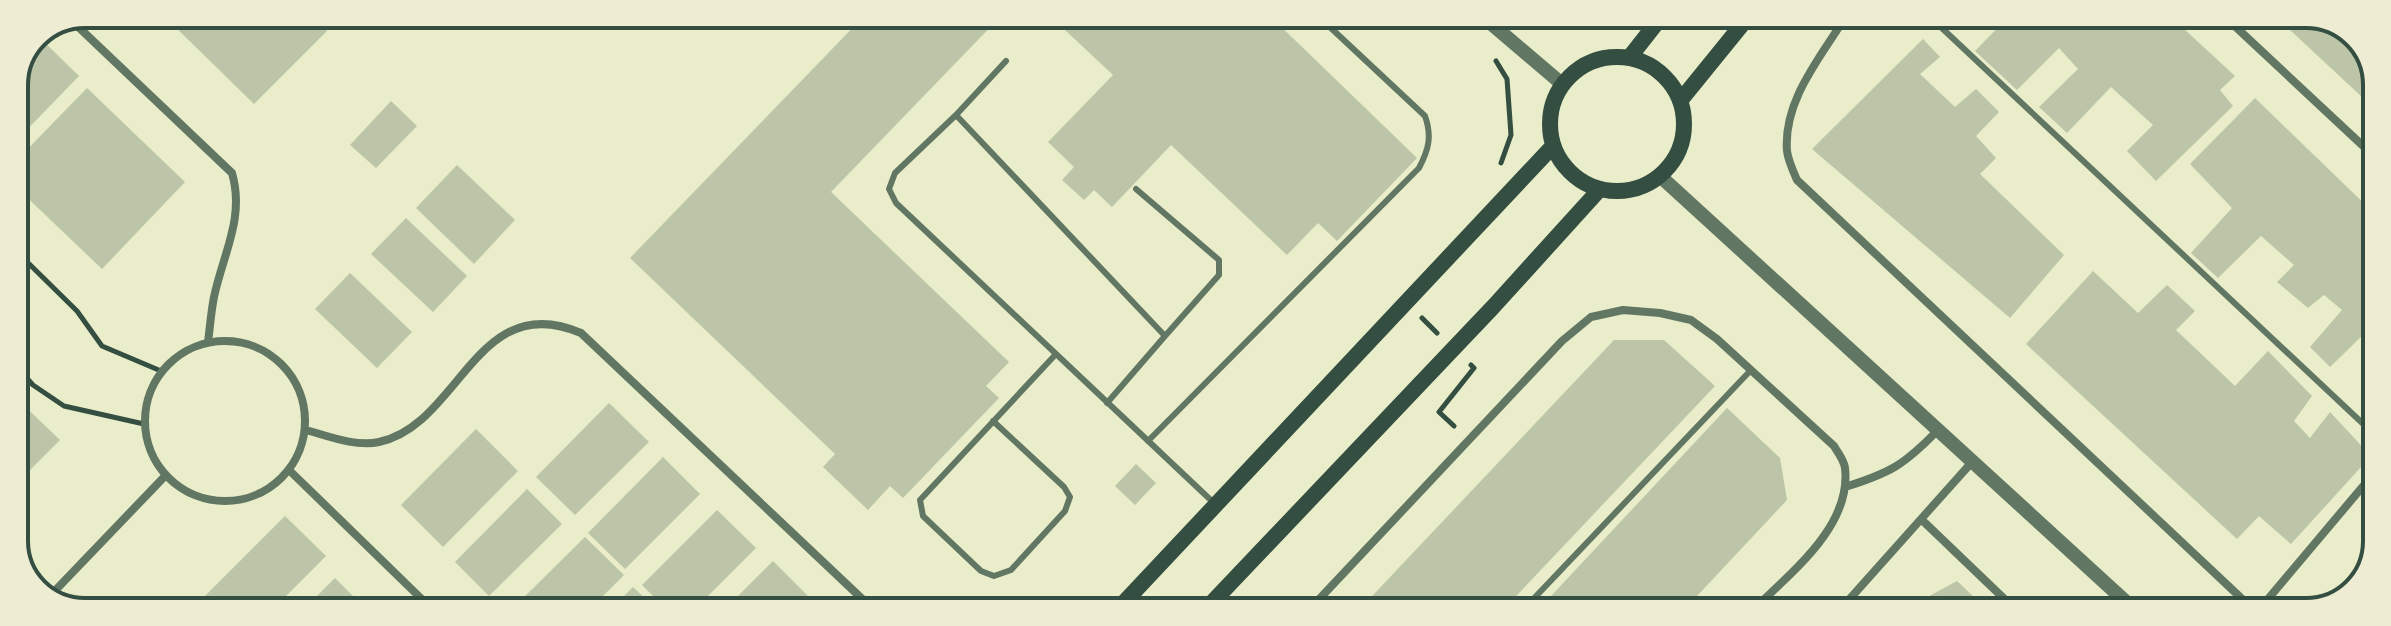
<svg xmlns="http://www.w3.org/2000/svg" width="2391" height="626" viewBox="0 0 2391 626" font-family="Signika,sans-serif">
	<rect width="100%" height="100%" fill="#e9edc9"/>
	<!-- building -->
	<path fill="#bcc5a7" d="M 169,14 L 310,14 L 327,31 L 254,104 L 166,18 Z
		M 865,15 L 1002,15 L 831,192 L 1009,362 L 986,386 L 999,398 L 903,498 L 890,486 L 868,510 L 823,467 L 835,454 L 630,258 Z
		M 1049,15 L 1269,15 L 1417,158 L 1337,241 L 1318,223 L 1287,255 L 1171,145 L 1112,207 L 1094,190 L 1084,200 L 1062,180 L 1074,167 L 1048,142 L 1113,75 Z
		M 2009,16 L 2170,16 L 2235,76 L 2220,90 L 2233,106 L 2156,181 L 2127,151 L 2153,125 L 2111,87 L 2067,133 L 2039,107 L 2078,69 L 2059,48 L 2017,90 L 1975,51 Z
		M 2275,16 L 2324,16 L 2360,39 L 2377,80 L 2377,111 Z
		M 36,34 L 79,76 L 14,143 L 14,85 Z
		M 1923,39 L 1940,57 L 1920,74 L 1955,107 L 1976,89 L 1999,112 L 1976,136 L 1996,158 L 1980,174 L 2064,255 L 2010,318 L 1812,149 Z
		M 87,88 L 185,182 L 102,269 L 14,185 L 14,163 Z
		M 2255,98 L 2376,215 L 2376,342 L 2365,333 L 2330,367 L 2310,347 L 2342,310 L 2324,295 L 2308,308 L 2277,282 L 2294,265 L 2261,236 L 2218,278 L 2191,253 L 2232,208 L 2190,164 Z
		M 391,101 L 417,126 L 376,168 L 350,145 Z
		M 457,165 L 515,220 L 474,264 L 416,208 Z
		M 406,218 L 467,276 L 433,312 L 371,254 Z
		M 2093,271 L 2138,313 L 2167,285 L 2195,311 L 2176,330 L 2235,386 L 2268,351 L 2312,396 L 2294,421 L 2310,438 L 2330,412 L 2371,456 L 2291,544 L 2259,516 L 2237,539 L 2026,344 Z
		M 350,273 L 412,332 L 377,368 L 315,309 Z
		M 1614,340 L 1664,340 L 1715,386 L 1502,611 L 1358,611 Z
		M 14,396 L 60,440 L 14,486 Z
		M 609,403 L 649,442 L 575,515 L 536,477 Z
		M 1727,408 L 1780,458 L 1787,500 L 1683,611 L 1537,611 Z
		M 476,429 L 518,471 L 443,547 L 401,505 Z
		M 663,457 L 700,494 L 625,569 L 588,533 Z
		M 1136,464 L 1156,483 L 1135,505 L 1115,486 Z
		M 527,489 L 562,524 L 489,596 L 455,562 Z
		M 717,510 L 756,548 L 694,610 L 667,610 L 642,585 Z
		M 285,516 L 326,556 L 272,610 L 191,610 Z
		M 585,537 L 624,575 L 589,610 L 511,610 Z
		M 773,561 L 812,600 L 802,610 L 724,610 Z
		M 335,578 L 367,610 L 303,610 Z
		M 1957,581 L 1990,612 L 1906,612 L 1911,606 Z
		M 633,587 L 657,610 L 610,610 Z"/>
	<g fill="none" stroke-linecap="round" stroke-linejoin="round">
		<!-- path -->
		<path stroke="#344e41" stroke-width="5" d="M 1496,61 L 1507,79 L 1511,135 L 1501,163
			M 14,249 L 77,311 L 102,346 L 161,371
			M 1422,318 L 1437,333
			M 14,364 L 33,385 L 64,406 L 144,424
			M 1454,426 L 1439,412 L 1474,368 L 1471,365"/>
		<!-- service -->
		<path stroke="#617663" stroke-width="6" d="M 1929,16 L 2375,435
			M 956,115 L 1006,61
			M 1136,189 L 1219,260 L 1219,275 L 1165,336
			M 1107,403 L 1165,336 L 956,115 L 895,173 L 889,189 L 896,203 L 1215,504
			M 993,421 L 1064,487 L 1070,497 L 1065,511 L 1011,570 L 994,576 L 981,571 L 923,516 L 920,500 L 1056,354
			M 1148,441 L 1419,168 C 1429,149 1432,136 1425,116 L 1317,15
			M 1522,611 L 1751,370"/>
		<!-- minor -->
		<path stroke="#617663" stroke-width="8" d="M 1846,16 C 1821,57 1783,100 1787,151 C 1788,160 1793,171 1797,180 L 2256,612
			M 2224,16 L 2376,158
			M 71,20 L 232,173 C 245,218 223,254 214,297 C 211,312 210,327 208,342
			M145 421a80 80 0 1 1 160 0a80 80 0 1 1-160 0Z
			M 306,430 C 328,436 355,447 379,442 C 460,425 476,288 581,333 L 875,611
			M 289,470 L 433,610
			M 1845,487 C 1890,473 1904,465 1937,431
			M 1922,520 L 2018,612
			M 48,598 L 166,475
			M 1308,611 L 1562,341 L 1591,317 L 1623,310 L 1660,313 L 1691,320 L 1717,339 L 1834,446 C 1838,453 1844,460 1845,468 C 1852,527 1789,574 1752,611
			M 1838,612 L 1972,462
			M 2257,612 L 2375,472"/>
		<!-- tertiary -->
		<path stroke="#617663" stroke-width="14" d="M 1481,15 L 1562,84
			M 1660,176 L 2137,612"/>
		<!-- secondary -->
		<path stroke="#344e41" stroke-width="16" d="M1550 124a67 67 0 1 1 134 0a67 67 0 1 1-134 0Z
			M 1629,58 L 1662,16
			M 1680,101 L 1749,16
			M 1116,611 L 1553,146
			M 1204,611 L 1493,307 L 1600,189"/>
	</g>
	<!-- crop -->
	<path d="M0 0H2391V626H0ZM85 28H2306A57 57 0 0 1 2363 85V541A57 57 0 0 1 2306 598H85A57 57 0 0 1 28 541V85A57 57 0 0 1 85 28Z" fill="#eeecd3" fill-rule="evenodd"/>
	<path fill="none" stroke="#344e41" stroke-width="4" d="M85 28H2306A57 57 0 0 1 2363 85V541A57 57 0 0 1 2306 598H85A57 57 0 0 1 28 541V85A57 57 0 0 1 85 28Z"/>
</svg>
